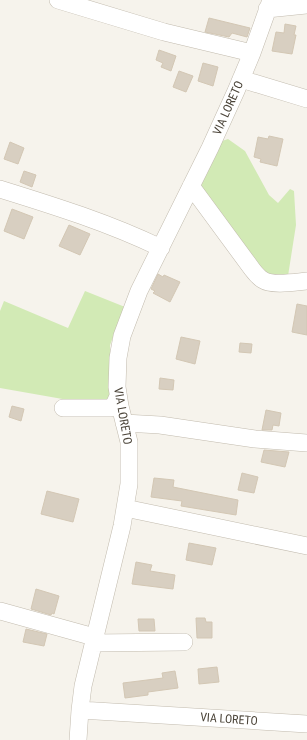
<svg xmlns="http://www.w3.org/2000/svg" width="307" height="740" viewBox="0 0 307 740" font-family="'Roboto Condensed',sans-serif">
	<rect width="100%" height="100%" fill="#f6f3ec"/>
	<!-- green -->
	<path fill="#d2eab5" d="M 228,139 L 245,151 L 269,195 L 278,203 L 290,189 L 294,191 L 296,225 L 288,276 L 268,280 L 196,184 L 222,141 Z
		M 85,291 L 125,307 L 110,345 L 111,400 L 91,404 L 0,388 L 0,311 L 4,301 L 68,328 Z"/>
	<!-- building -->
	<path fill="#d8cfc1" stroke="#d3c7b4" d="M 209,18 L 250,28 L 247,37 L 232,33 L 229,37 L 205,32 Z
		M 285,24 L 296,26 L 294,35 L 296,35 L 292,54 L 272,51 L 276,32 L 284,33 Z
		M 159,50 L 176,56 L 171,71 L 161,67 L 163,63 L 156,60 Z
		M 203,63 L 218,67 L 213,86 L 198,81 Z
		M 179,71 L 193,76 L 186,92 L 173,87 Z
		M 269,136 L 283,139 L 277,166 L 260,162 L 261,159 L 254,157 L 258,137 L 268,139 Z
		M 10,142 L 24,148 L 18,164 L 4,159 Z
		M 24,171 L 36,175 L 32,187 L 20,182 Z
		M 12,209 L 33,217 L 24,239 L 4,231 Z
		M 69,225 L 90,234 L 80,255 L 59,246 Z
		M 158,274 L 163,277 L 164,275 L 180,282 L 170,302 L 153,293 L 155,291 L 151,289 Z
		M 297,304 L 307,306 L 307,335 L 292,332 Z
		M 181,337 L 200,341 L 195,364 L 176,359 Z
		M 240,343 L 252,344 L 251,353 L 239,352 Z
		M 160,378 L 174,380 L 173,390 L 159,389 Z
		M 12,406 L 24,409 L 21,421 L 9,417 Z
		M 266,410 L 281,413 L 279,426 L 273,425 L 272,430 L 262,430 Z
		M 264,450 L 289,452 L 285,467 L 261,462 Z
		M 242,473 L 258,477 L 254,493 L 238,490 Z
		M 154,478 L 174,480 L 173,487 L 238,500 L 236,515 L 181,506 L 182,501 L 151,497 Z
		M 47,491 L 79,499 L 73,522 L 41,514 Z
		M 189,543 L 216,548 L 212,565 L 186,560 Z
		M 136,562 L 152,565 L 150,571 L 175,575 L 173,589 L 132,584 Z
		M 36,589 L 59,596 L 54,614 L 52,613 L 51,615 L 31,609 Z
		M 196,618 L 205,618 L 206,622 L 212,622 L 212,638 L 197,638 Z
		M 138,619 L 154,619 L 155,631 L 139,631 Z
		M 26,629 L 47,634 L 44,646 L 23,642 Z
		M 217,667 L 219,682 L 199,684 L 198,669 Z
		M 175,671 L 178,688 L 148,692 L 148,695 L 125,698 L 123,683 L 163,678 L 162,673 Z"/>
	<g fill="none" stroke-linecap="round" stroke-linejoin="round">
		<defs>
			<path id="minor" d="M 58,0 L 164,32 L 252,53
				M 267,9 L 307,5
				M 241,79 L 307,99
				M 191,186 L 252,269 C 255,273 258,277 263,280 C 272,286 296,282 307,281
				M 0,189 C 55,206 109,223 161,248
				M 63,408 L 111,408 L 115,403 L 118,396
				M 124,423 L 160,425 L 255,439 L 307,443
				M 125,508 L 307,546
				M 0,611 L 94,637
				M 93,643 L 184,642
				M 80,710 L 307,724
				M 78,740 L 80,710 L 83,686 L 122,526 L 129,484 L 129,442 L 120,406 L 117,387 L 118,358 L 122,336 L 139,291 L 210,148 L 236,91 L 252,53 L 271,0"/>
		</defs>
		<!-- minor casing -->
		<use href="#minor" stroke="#c2bbae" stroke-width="18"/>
		<!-- minor -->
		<use href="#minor" stroke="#fff" stroke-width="17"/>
	</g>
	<g text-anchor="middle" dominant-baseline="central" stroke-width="3" stroke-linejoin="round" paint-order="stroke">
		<!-- street labels -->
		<g font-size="12" fill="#4b4439" stroke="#fff">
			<text transform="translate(228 108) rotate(-66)">VIA LORETO</text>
			<text transform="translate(123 416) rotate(80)">VIA LORETO</text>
			<text transform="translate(229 719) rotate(4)">VIA LORETO</text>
		</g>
	</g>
</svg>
